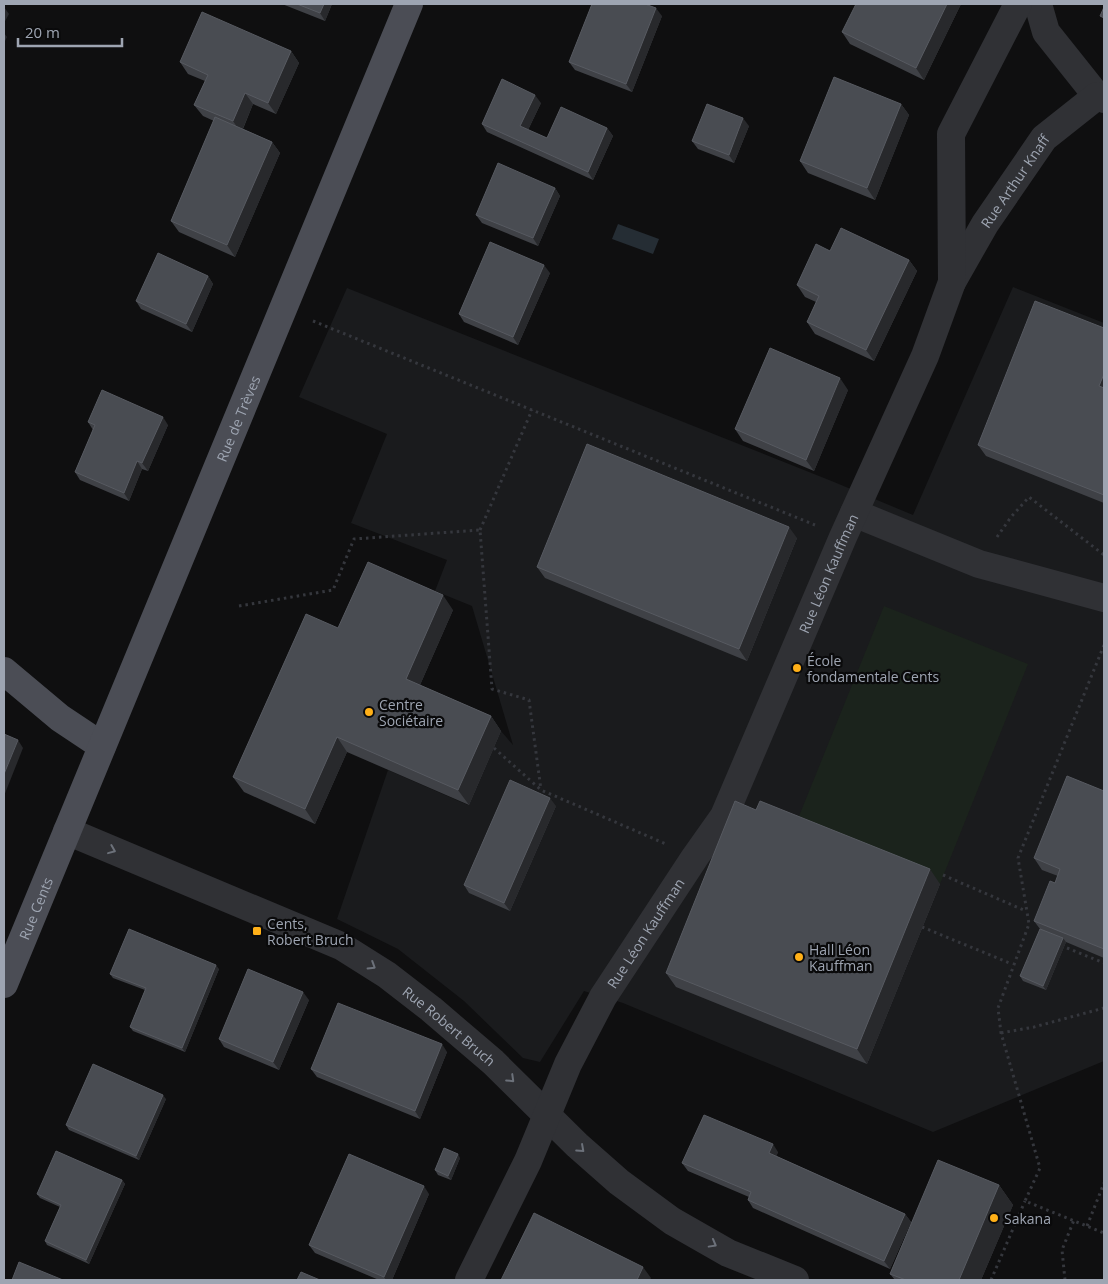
<svg xmlns="http://www.w3.org/2000/svg" width="1108" height="1284" viewBox="0 0 1108 1284" font-family="'Open Sans',sans-serif">
	<rect width="100%" height="100%" fill="#0f0f10"/>
	<!-- built -->
	<path fill="#1a1b1d" d="M 1013,287 L 1104,323 L 1104,1061 L 933,1132 L 623,1003 L 584,991 L 540,1062 L 523,1058 L 464,1001 L 398,949 L 337,919 L 388,770 L 468,805 L 501,731 L 513,745 L 472,606 L 435,591 L 447,560 L 351,523 L 387,434 L 299,397 L 347,288 L 834,482 L 913,515 Z"/>
	<!-- green -->
	<path fill="#1b231c" d="M 884,606 L 1028,664 L 940,884 L 795,826 Z"/>
	<!-- water -->
	<path fill="#252d34" d="M 618,224 L 659,239 L 653,254 L 612,239 Z"/>
	<g fill="none" stroke-linecap="round" stroke-linejoin="round">
		<!-- path -->
		<path stroke="#35373d" stroke-width="3" stroke-dasharray="2.5 4" stroke-linecap="butt" d="M 313,321 L 815,525
			M 480,530 L 532,410
			M 997,537 L 1011,517 L 1029,497 L 1104,555
			M 239,606 L 333,590 L 354,539 L 480,530 L 492,689 L 529,700 L 541,790
			M 1104,645 L 1018,858 L 1029,924 L 998,1008 L 1001,1033 L 1040,1168 L 1025,1201 L 1104,1233
			M 494,748 L 541,790 L 666,844
			M 943,875 L 1026,911
			M 922,927 L 1012,964
			M 1067,948 L 1104,963
			M 1001,1033 L 1034,1027 L 1104,1008
			M 1087,1226 L 1104,1183
			M 991,1280 L 1025,1201
			M 1065,1280 L 1062,1250 L 1074,1220"/>
		<!-- minor -->
		<g stroke="#303135" stroke-width="28">
			<path d="M 1038,4 L 1046,32 L 1097,96 L 1104,99"/>
			<path id="s1" d="M 952,282 L 985,224 L 1044,138 L 1097,96"/>
			<path d="M 854,513 L 979,564 L 1104,598"/>
			<path id="s2" d="M 67,831 L 341,946 L 387,975 L 431,1009 L 493,1062 L 577,1145 L 619,1182 L 672,1221 L 728,1253 L 795,1280"/>
			<path id="s3" d="M 469,1280 L 528,1161 L 568,1064 L 603,997 L 695,857 L 724,816 L 843,537 L 925,356 L 952,282 L 951,134 L 1018,4"/>
		</g>
		<!-- major -->
		<g stroke="#4b4d55" stroke-width="28">
			<path d="M 4,671 L 60,718 L 102,746"/>
			<path id="s4" d="M 4,984 L 409,4"/>
		</g>
	</g>
	<!-- wall -->
	<path fill="#3f4146" d="M 282,4 L 332,4 L 325,21 Z
		M 961,4 L 924,80 L 850,44 L 842,32 Z
		M 662,16 L 632,92 L 575,70 L 569,62 Z
		M 291,51 L 299,63 L 276,114 L 253,104 L 243,129 L 272,142 L 280,153 L 235,257 L 179,232 L 171,221 L 214,121 L 203,116 L 194,105 L 205,81 L 188,74 L 180,62 Z
		M 541,103 L 528,130 L 547,138 L 607,128 L 613,136 L 593,180 L 487,132 L 482,124 Z
		M 901,104 L 909,115 L 875,200 L 808,173 L 800,161 Z
		M 749,126 L 734,163 L 698,149 L 692,141 Z
		M 555,188 L 560,196 L 538,246 L 482,223 L 476,215 Z
		M 830,251 L 909,260 L 917,271 L 874,361 L 815,334 L 807,322 L 816,302 L 805,297 L 797,285 Z
		M 550,273 L 518,345 L 464,322 L 459,314 Z
		M 208,276 L 213,284 L 192,332 L 141,309 L 136,301 Z
		M 1104,328 L 1104,503 L 986,456 L 978,445 Z
		M 848,390 L 814,471 L 743,441 L 735,429 Z
		M 88,422 L 168,425 L 148,471 L 142,469 L 129,501 L 80,480 L 75,472 L 93,430 Z
		M 797,538 L 747,661 L 545,578 L 537,567 Z
		M 453,610 L 420,685 L 491,716 L 501,731 L 469,805 L 347,752 L 315,824 L 244,792 L 233,777 L 338,628 Z
		M 1104,791 L 1104,958 L 1066,942 L 1046,990 L 1023,981 L 1020,976 L 1040,929 L 1034,921 L 1055,883 L 1058,876 L 1042,870 L 1034,858 Z
		M 556,806 L 510,911 L 469,893 L 464,885 Z
		M 756,810 L 940,884 L 867,1064 L 676,987 L 666,973 Z
		M 219,969 L 185,1052 L 133,1031 L 130,1027 L 145,990 L 113,978 L 110,974 Z
		M 309,1000 L 279,1070 L 224,1047 L 219,1039 Z
		M 447,1052 L 420,1119 L 317,1077 L 311,1069 Z
		M 166,1099 L 139,1160 L 69,1130 L 66,1125 Z
		M 778,1152 L 776,1156 L 905,1214 L 911,1222 L 890,1269 L 753,1208 L 748,1200 L 749,1197 L 688,1171 L 682,1163 Z
		M 460,1158 L 451,1180 L 438,1175 L 435,1170 Z
		M 122,1180 L 125,1184 L 89,1264 L 47,1245 L 45,1241 L 60,1207 L 40,1198 L 37,1194 Z
		M 999,1185 L 1013,1205 L 981,1280 L 895,1280 L 890,1274 Z
		M 429,1194 L 392,1280 L 379,1280 L 315,1253 L 309,1245 Z"/>
	<!-- shaded-wall -->
	<path fill="#28292c" d="M 324,4 L 332,4 L 325,21 L 320,13 Z
		M 947,4 L 961,4 L 924,80 L 916,68 Z
		M 4,7 L 9,14 L 4,23 Z
		M 656,8 L 662,16 L 632,92 L 626,84 Z
		M 4,33 L 7,37 L 4,43 Z
		M 291,51 L 299,63 L 276,114 L 268,103 Z
		M 245,93 L 253,104 L 241,133 L 233,121 Z
		M 535,95 L 541,103 L 526,134 L 520,126 Z
		M 901,104 L 909,115 L 875,200 L 867,188 Z
		M 743,118 L 749,126 L 734,163 L 729,155 Z
		M 607,128 L 613,136 L 593,180 L 588,172 Z
		M 272,142 L 280,153 L 235,257 L 227,245 Z
		M 555,188 L 560,196 L 538,246 L 533,238 Z
		M 909,260 L 917,271 L 874,361 L 866,350 Z
		M 544,265 L 550,273 L 518,345 L 513,337 Z
		M 208,276 L 213,284 L 192,332 L 186,324 Z
		M 1104,374 L 1104,393 L 1099,386 Z
		M 840,378 L 848,390 L 814,471 L 806,460 Z
		M 163,417 L 168,425 L 148,471 L 142,463 Z
		M 137,461 L 142,469 L 129,501 L 124,493 Z
		M 789,527 L 797,538 L 747,661 L 739,649 Z
		M 443,595 L 453,610 L 416,694 L 406,679 Z
		M 491,716 L 501,731 L 469,805 L 458,790 Z
		M 337,737 L 347,752 L 315,824 L 305,809 Z
		M 18,740 L 23,748 L 4,796 L 4,774 Z
		M 550,798 L 556,806 L 510,911 L 504,903 Z
		M 930,869 L 940,884 L 867,1064 L 857,1049 Z
		M 1063,938 L 1066,942 L 1046,990 L 1043,986 Z
		M 216,965 L 219,969 L 185,1052 L 182,1048 Z
		M 303,992 L 309,1000 L 279,1070 L 273,1062 Z
		M 442,1044 L 447,1052 L 420,1119 L 415,1111 Z
		M 163,1095 L 166,1099 L 139,1160 L 136,1156 Z
		M 773,1144 L 778,1152 L 775,1161 L 769,1153 Z
		M 458,1154 L 460,1158 L 451,1180 L 448,1176 Z
		M 122,1180 L 125,1184 L 89,1264 L 86,1260 Z
		M 999,1185 L 1013,1205 L 981,1280 L 959,1280 Z
		M 424,1186 L 429,1194 L 392,1280 L 386,1280 L 384,1277 Z
		M 905,1214 L 911,1222 L 890,1269 L 884,1261 Z
		M 643,1267 L 651,1278 L 650,1280 L 637,1280 Z"/>
	<!-- building -->
	<path fill="#494c52" stroke="#575a61" d="M 297,4 L 324,4 L 320,13 Z
		M 592,4 L 645,4 L 656,8 L 626,84 L 569,62 Z
		M 856,4 L 947,4 L 916,68 L 842,32 Z
		M 1104,7 L 1104,18 L 1100,16 Z
		M 202,12 L 291,51 L 268,103 L 245,93 L 233,121 L 194,105 L 208,75 L 180,62 Z
		M 834,77 L 901,104 L 867,188 L 800,161 Z
		M 502,79 L 535,95 L 520,126 L 547,138 L 561,107 L 607,128 L 588,172 L 482,124 Z
		M 707,104 L 743,118 L 729,155 L 692,141 Z
		M 215,117 L 272,142 L 227,245 L 171,221 Z
		M 498,163 L 555,188 L 533,238 L 476,215 Z
		M 841,228 L 909,260 L 866,350 L 807,322 L 819,296 L 797,285 L 816,244 L 830,251 Z
		M 490,242 L 544,265 L 513,337 L 459,314 Z
		M 158,253 L 208,276 L 186,324 L 136,301 Z
		M 1035,301 L 1104,328 L 1104,374 L 1099,386 L 1104,388 L 1104,495 L 978,445 Z
		M 770,348 L 840,378 L 806,460 L 735,429 Z
		M 102,390 L 163,417 L 142,463 L 137,461 L 124,493 L 75,472 L 95,425 L 88,422 Z
		M 587,444 L 789,527 L 739,649 L 537,567 Z
		M 368,562 L 443,595 L 406,679 L 491,716 L 458,790 L 337,737 L 305,809 L 233,777 L 306,614 L 338,628 Z
		M 4,734 L 18,740 L 4,774 Z
		M 1067,776 L 1104,791 L 1104,949 L 1034,921 L 1050,881 L 1055,883 L 1060,869 L 1034,858 Z
		M 510,780 L 550,798 L 504,903 L 464,885 Z
		M 735,801 L 756,810 L 760,801 L 930,869 L 857,1049 L 666,973 Z
		M 129,929 L 216,965 L 182,1048 L 130,1027 L 146,988 L 110,974 Z
		M 1040,929 L 1063,938 L 1043,986 L 1020,976 Z
		M 248,969 L 303,992 L 273,1062 L 219,1039 Z
		M 338,1003 L 442,1044 L 415,1111 L 311,1069 Z
		M 93,1064 L 163,1095 L 136,1156 L 66,1125 Z
		M 704,1115 L 773,1144 L 769,1153 L 905,1214 L 884,1261 L 748,1200 L 751,1192 L 682,1163 Z
		M 444,1148 L 458,1154 L 448,1176 L 435,1170 Z
		M 56,1151 L 122,1180 L 86,1260 L 45,1241 L 61,1205 L 37,1194 Z
		M 349,1154 L 424,1186 L 384,1277 L 309,1245 Z
		M 938,1160 L 999,1185 L 959,1280 L 906,1280 L 890,1274 Z
		M 534,1213 L 643,1267 L 637,1280 L 501,1280 Z
		M 19,1262 L 63,1280 L 12,1280 Z
		M 301,1272 L 320,1280 L 297,1280 Z"/>
	<!-- one-way arrows -->
	<defs><path id="oneway-chevron" d="M-2-3.5L2.5 0L-2 3.5" fill="none" stroke-width="1.6" stroke-linecap="round" stroke-linejoin="round" transform="scale(1.25)"/></defs>
	<g stroke="#6c717a">
		<use href="#oneway-chevron" transform="translate(112 850) rotate(22)"/>
		<use href="#oneway-chevron" transform="translate(372 966) rotate(32)"/>
		<use href="#oneway-chevron" transform="translate(511 1079) rotate(44)"/>
		<use href="#oneway-chevron" transform="translate(581 1149) rotate(42)"/>
		<use href="#oneway-chevron" transform="translate(713 1244) rotate(29)"/>
	</g>
	<!-- markers -->
	<g fill="#ffb018" stroke="#0a0a0b" stroke-width="2">
		<circle cx="797" cy="668" r="5"/>
		<circle cx="369" cy="712" r="5"/>
		<rect x="252" y="926" width="10" height="10" rx="2.5"/>
		<circle cx="799" cy="957" r="5"/>
		<circle cx="994" cy="1218" r="5"/>
	</g>
	<g text-anchor="middle" dominant-baseline="central" stroke-width="4.5" stroke-linejoin="round" paint-order="stroke">
		<!-- street labels -->
		<g font-size="14" fill="#9ea5b2" stroke="#0a0a0b">
			<text stroke="none"><textPath href="#s1" startOffset="119">Rue Arthur Knaff</textPath></text>
			<text stroke="none"><textPath href="#s4" startOffset="612">Rue de Trèves</textPath></text>
			<text stroke="none"><textPath href="#s3" startOffset="795">Rue Léon Kauffman</textPath></text>
			<text stroke="none"><textPath href="#s4" startOffset="82">Rue Cents</textPath></text>
			<text stroke="none"><textPath href="#s3" startOffset="390">Rue Léon Kauffman</textPath></text>
			<text stroke="none"><textPath href="#s2" startOffset="432">Rue Robert Bruch</textPath></text>
		</g>
		<!-- poi labels -->
		<g font-size="14" fill="#9ea5b2" stroke="#0a0a0b" text-anchor="start">
			<text x="807" y="660">École<tspan x="807" dy="16">fondamentale Cents</tspan></text>
			<text x="379" y="704">Centre<tspan x="379" dy="16">Sociétaire</tspan></text>
			<text x="267" y="923">Cents,<tspan x="267" dy="16">Robert Bruch</tspan></text>
			<text x="809" y="949">Hall Léon<tspan x="809" dy="16">Kauffman</tspan></text>
			<text x="1004" y="1218">Sakana</text>
		</g>
	</g>
	<!-- border -->
	<rect width="1108" height="1284" fill="none" stroke="#9ea5b2" stroke-width="10"/>
	<!-- scale -->
	<path d="M18 38v8h104v-8" fill="none" stroke="#9ea5b2" stroke-width="2.5"/>
	<text x="25" y="38" font-size="15" fill="#9ea5b2" stroke="#0a0a0b" stroke-width="4" paint-order="stroke">20 m</text>
</svg>
